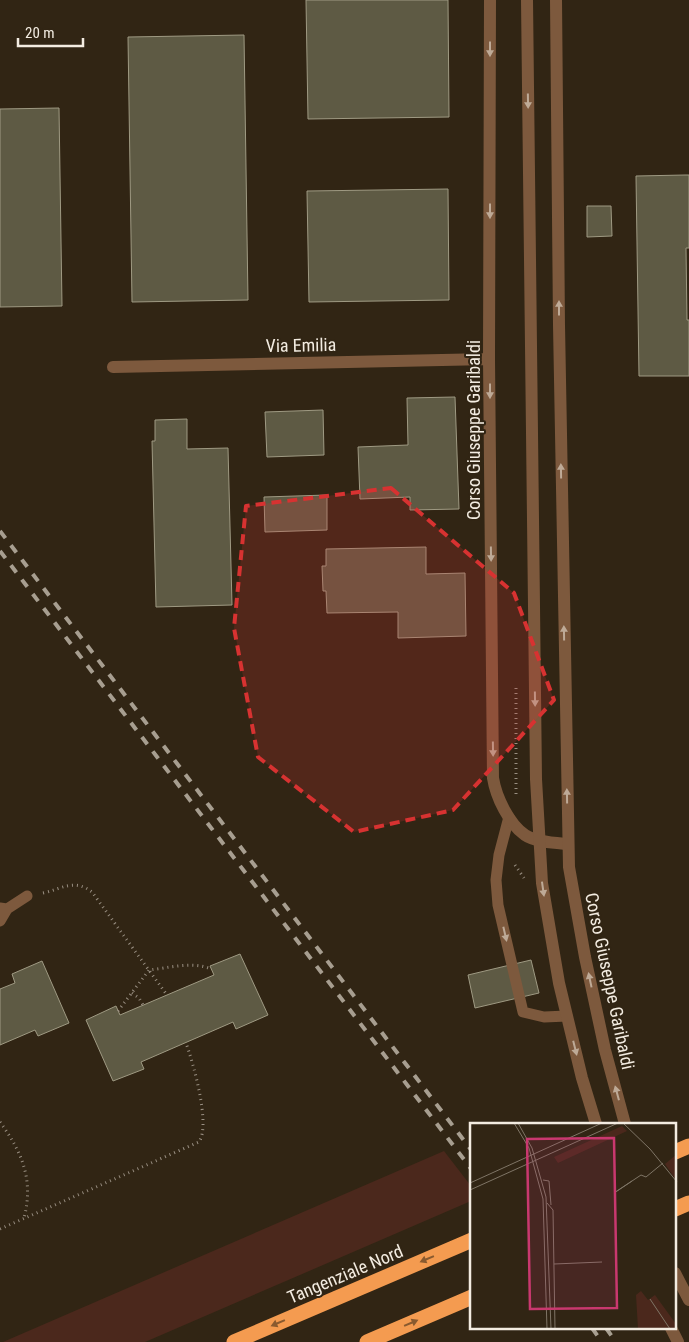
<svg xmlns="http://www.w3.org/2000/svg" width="689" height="1342" viewBox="0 0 689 1342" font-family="'Roboto Condensed',sans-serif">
	<rect width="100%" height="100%" fill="#312514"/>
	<!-- green -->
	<path fill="#4b281c" d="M 444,1151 L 471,1186 L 471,1201 L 145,1342 L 3,1342 Z"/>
	<!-- building -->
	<path fill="#5e5a44" stroke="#9f9a83" d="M 306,0 L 448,0 L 449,117 L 308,119 Z
		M 244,35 L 248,300 L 132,302 L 128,37 Z
		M 59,108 L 62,306 L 0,307 L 0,109 Z
		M 685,175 L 689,175 L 689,248 L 686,248 L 687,320 L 689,320 L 689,376 L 639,376 L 636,176 Z
		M 448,189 L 449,300 L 309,302 L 307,191 Z
		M 587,206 L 611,206 L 612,236 L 587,237 Z
		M 455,397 L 459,509 L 410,510 L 410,497 L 360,499 L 358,447 L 408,445 L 407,398 Z
		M 323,410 L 324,455 L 267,457 L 265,412 Z
		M 187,419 L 187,449 L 228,448 L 232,605 L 156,607 L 152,441 L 155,441 L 155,420 Z
		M 327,495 L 327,530 L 265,532 L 264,497 Z
		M 426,547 L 426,574 L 465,573 L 466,636 L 398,638 L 398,612 L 327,613 L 326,591 L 323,591 L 322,566 L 326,566 L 326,549 Z
		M 240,954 L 268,1015 L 236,1029 L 233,1022 L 141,1062 L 144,1069 L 113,1081 L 86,1020 L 116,1006 L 120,1015 L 214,975 L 210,966 Z
		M 531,960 L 539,993 L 475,1008 L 468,975 Z
		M 42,961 L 69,1023 L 38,1036 L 35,1030 L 0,1045 L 0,989 L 15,983 L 12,974 Z"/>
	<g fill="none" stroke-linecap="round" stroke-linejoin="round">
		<!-- path -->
		<path stroke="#998f82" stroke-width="3" stroke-dasharray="1 4" stroke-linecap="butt" d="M 516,688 L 516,794
			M 515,865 L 524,878
			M 43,893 C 62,889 74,878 92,892 L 167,995
			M 132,993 L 139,998 L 143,1005
			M 118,1011 L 149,970 C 168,968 193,961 211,969
			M 0,1122 C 22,1152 34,1180 24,1218
			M 0,1229 L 199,1142 C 211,1125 193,1062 186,1043"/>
		<!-- service -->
		<path stroke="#7d593d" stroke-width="11" d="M 509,817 L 499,855 L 496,880 L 498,905 L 523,1012 L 544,1017 L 567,1016
			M 7,909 L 27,896
			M 0,921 L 7,909 L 0,908"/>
		<!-- minor -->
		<path stroke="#7d593d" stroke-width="12" d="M 490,0 L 489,359 L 493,778 C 496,797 509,824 525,835 C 535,842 555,843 567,844
			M 113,367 L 489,359"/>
		<!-- tertiary -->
		<path stroke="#7d593d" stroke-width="12" d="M 527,0 L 536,779 L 542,883 L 559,983 L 582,1078 L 596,1124
			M 556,0 L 559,325 L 569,867 L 585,957 L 605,1050 L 625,1124
			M 675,1273 L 689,1300
			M 671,1328 L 678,1342"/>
		<!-- motorway -->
		<path stroke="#f49b50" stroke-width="15" d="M 675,1152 L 689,1146
			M 675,1209 L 689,1203
			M 234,1342 L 472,1240
			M 367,1342 L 472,1297"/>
		<!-- rail -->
		<path stroke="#a79e90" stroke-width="4" stroke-dasharray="9 9" stroke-linecap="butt" d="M 0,531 L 472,1151
			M 0,551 L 472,1170
			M 592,1328 L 602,1342
			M 606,1328 L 616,1342"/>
	</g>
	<!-- one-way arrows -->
	<defs><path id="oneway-solid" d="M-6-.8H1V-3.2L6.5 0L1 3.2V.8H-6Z" transform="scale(1.25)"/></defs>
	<g fill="#beaa97">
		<use href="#oneway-solid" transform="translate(490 49) rotate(90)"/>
		<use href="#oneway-solid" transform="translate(528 101) rotate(89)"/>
		<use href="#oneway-solid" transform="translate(490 211) rotate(90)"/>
		<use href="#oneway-solid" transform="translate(559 308) rotate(-90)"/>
		<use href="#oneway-solid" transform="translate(490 391) rotate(90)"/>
		<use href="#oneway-solid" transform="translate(561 471) rotate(-91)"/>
		<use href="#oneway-solid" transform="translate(491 554) rotate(89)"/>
		<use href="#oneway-solid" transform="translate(564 633) rotate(-91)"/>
		<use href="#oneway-solid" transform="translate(535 699) rotate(89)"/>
		<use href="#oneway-solid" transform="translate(493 749) rotate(89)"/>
		<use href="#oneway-solid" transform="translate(567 796) rotate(-91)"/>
		<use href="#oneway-solid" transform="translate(543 889) rotate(82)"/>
		<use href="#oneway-solid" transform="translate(505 934) rotate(77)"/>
		<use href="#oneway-solid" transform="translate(590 980) rotate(-102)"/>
		<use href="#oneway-solid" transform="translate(575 1048) rotate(76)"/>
		<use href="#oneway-solid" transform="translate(617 1093) rotate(-105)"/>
	</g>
	<g fill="#895a2f">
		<use href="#oneway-solid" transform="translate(427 1259) rotate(157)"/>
		<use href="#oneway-solid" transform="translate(278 1323) rotate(157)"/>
		<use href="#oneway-solid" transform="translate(411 1323) rotate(-23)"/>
	</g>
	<!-- marked area -->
	<path fill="#d73231" fill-opacity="0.2" stroke="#d73231" stroke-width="4" stroke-dasharray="10 6" stroke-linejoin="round" d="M 391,488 L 514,593 L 554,700 L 453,810 L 354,832 L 258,757 L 234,628 L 246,506 Z"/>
	<g text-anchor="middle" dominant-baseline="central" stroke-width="4" stroke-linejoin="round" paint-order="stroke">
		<!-- street labels -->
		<g font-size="18" fill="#f3ece1" stroke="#312514">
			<text transform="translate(301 345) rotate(-1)">Via Emilia</text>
			<text transform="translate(473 430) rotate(-90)">Corso Giuseppe Garibaldi</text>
			<text transform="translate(610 981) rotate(78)">Corso Giuseppe Garibaldi</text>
			<text transform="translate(345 1274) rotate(-23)">Tangenziale Nord</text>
		</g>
	</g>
	<!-- overview -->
	<g transform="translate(470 1123)">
		<rect width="206" height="206" fill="#312514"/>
		<path d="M 152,3 L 157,8 L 88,40 L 84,34 ZM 206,32 L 206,57 L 195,41 ZM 171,168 L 178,177 L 185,172 L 206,201 L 205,206 L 168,206 L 166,172 Z" fill="#4b281c"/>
		<path fill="none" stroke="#7f7566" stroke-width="1" d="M 44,0 L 59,25 L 73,76 L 77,206M 48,0 L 62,25 L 76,74 L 81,206M 153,0 L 180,26 L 207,59M 73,57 L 79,58 L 81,82M 162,58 L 144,70 L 171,52 L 176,54 L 193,40M 0,60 L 132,0M 0,67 L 148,0M 77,80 L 83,87 L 85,206M 84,141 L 132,139M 180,176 L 200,206"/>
		<path fill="#c9386f" fill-opacity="0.15" stroke="#c9386f" stroke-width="2.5" d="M 144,15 L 147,185 L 60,186 L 57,16 Z"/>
		<rect width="206" height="206" fill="none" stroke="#f3ece1" stroke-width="2.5"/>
	</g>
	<!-- scale -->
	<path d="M18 38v8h65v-8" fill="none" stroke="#f3ece1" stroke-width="2.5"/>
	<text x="25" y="38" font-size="15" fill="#f3ece1" stroke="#312514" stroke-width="4" paint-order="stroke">20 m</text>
</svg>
